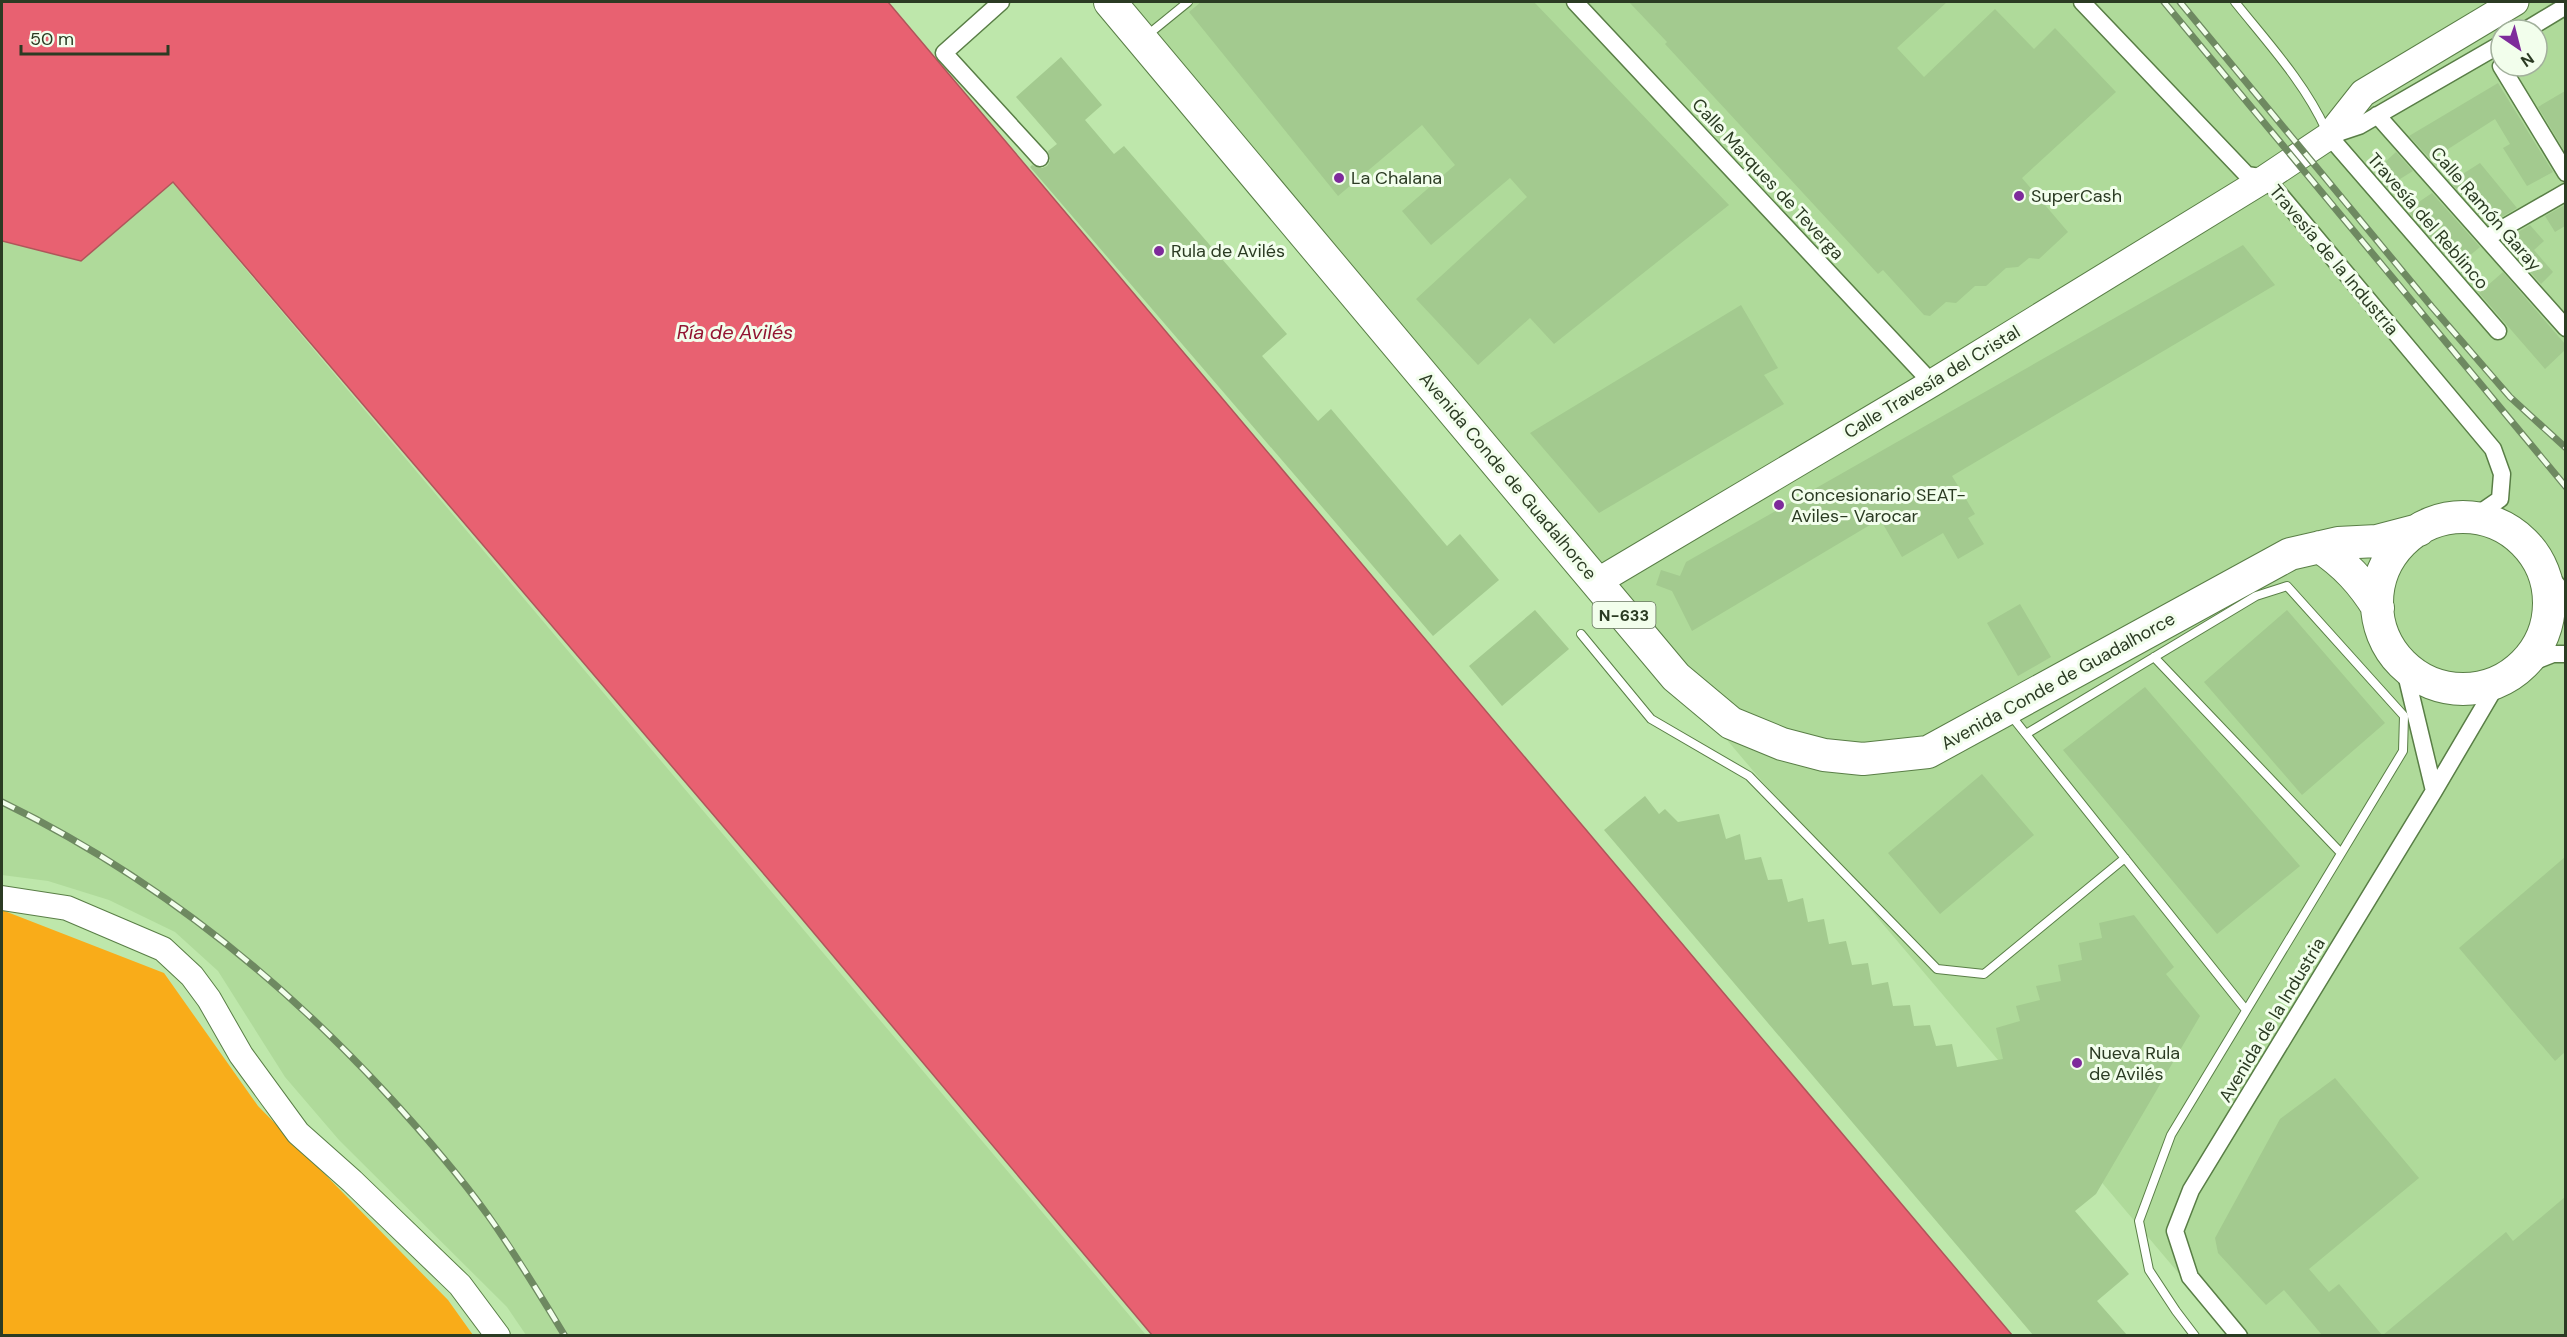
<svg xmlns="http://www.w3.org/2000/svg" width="2567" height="1337" viewBox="0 0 2567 1337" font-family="'DM Sans',sans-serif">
	<rect width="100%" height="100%" fill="#bee7ab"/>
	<!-- built -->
	<path fill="#afda9a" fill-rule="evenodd" d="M 1102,2 L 2565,2 L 2565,1335 L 2231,1335 ZM 2501,30 L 2537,30 L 2537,66 L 2501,66 Z
		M 172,182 L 1146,1335 L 526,1335 L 507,1307 L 339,1140 L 285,1077 L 218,971 L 175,932 L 109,900 L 48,881 L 2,875 L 2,241 L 81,261 Z"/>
	<!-- green -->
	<path fill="#f9ac19" d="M 2,910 L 164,973 L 258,1106 L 448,1300 L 473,1335 L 2,1335 Z"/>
	<!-- water -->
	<path fill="#e86171" stroke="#af565a" stroke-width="1.5" d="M 2,2 L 888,2 L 2012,1335 L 1152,1335 L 792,907 L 173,182 L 81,261 L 2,241 Z"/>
	<!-- building -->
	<path fill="#a3ca8f" d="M 1201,2 L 1534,2 L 1729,205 L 1554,344 L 1530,318 L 1478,365 L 1416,299 L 1527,197 L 1510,178 L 1431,245 L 1402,211 L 1455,165 L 1422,125 L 1338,196 L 1189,12 Z
		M 1629,2 L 1947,2 L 1897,48 L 1924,77 L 1995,9 L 2034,49 L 2055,28 L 2116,92 L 2022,178 L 2068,232 L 2039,259 L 2029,258 L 2018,267 L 2006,268 L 1986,286 L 1975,286 L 1956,303 L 1946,302 L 1930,316 L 1924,315 L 1883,270 L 1878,274 L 1665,44 L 1667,42 Z
		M 1061,57 L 1102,105 L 1085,120 L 1114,154 L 1124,146 L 1287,334 L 1262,356 L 1318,421 L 1331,409 L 1447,546 L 1460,534 L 1499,580 L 1433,636 L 1030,167 L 1032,165 L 1042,168 L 1047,166 L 1050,161 L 1048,151 L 1057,144 L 1016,97 Z
		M 2498,83 L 2553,172 L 2527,186 L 2503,148 L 2510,144 L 2495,119 L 2431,160 L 2409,136 Z
		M 2565,91 L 2565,152 L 2538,107 Z
		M 2396,152 L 2413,171 L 2387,187 L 2374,172 Z
		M 2480,163 L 2517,208 L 2488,225 L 2450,182 Z
		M 2432,193 L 2480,247 L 2456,267 L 2407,210 Z
		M 2565,205 L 2565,226 L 2555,232 L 2545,216 Z
		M 2530,225 L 2544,241 L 2534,250 L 2553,272 L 2541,284 L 2503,241 Z
		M 2243,245 L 2275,285 L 1952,476 L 1975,514 L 1968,518 L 1984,544 L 1958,559 L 1943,533 L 1902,557 L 1880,519 L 1692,631 L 1672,591 L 1656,585 L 1661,570 L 1680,576 L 1686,562 Z
		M 2503,272 L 2565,344 L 2565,350 L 2545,369 L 2479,293 Z
		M 1741,305 L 1778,368 L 1764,375 L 1784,404 L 1599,513 L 1530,433 Z
		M 2020,604 L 2051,657 L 2018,676 L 1987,623 Z
		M 1535,610 L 1569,649 L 1502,706 L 1469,666 Z
		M 2287,610 L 2385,723 L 2302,795 L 2204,682 Z
		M 2145,687 L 2300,866 L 2217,934 L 2063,750 Z
		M 1982,774 L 2034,835 L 1940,914 L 1888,853 Z
		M 1645,796 L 1659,814 L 1665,809 L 1678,822 L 1719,814 L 1726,839 L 1740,834 L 1745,860 L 1761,857 L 1768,880 L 1782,879 L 1788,902 L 1803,898 L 1808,922 L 1824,919 L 1829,944 L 1846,941 L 1852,965 L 1868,963 L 1872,985 L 1888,982 L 1893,1006 L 1910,1005 L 1914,1026 L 1930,1025 L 1936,1046 L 1952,1044 L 1957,1067 L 2003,1059 L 1996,1028 L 2020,1021 L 2016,1006 L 2040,1000 L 2036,986 L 2061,981 L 2058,965 L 2082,960 L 2079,943 L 2102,938 L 2099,923 L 2134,915 L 2174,967 L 2166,974 L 2200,1016 L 2096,1194 L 2075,1211 L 2129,1274 L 2097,1301 L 2127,1335 L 2033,1335 L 1604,830 Z
		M 2565,857 L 2565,1052 L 2555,1061 L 2459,948 Z
		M 2335,1078 L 2419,1178 L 2309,1269 L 2329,1292 L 2339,1284 L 2382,1335 L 2322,1335 L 2284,1290 L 2266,1305 L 2218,1253 L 2215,1238 L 2280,1119 Z
		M 2565,1197 L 2565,1335 L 2383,1335 L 2506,1232 L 2513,1241 Z"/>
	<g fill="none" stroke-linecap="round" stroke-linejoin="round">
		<defs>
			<path id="lane" d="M 2235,2 C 2267,42 2305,83 2326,130
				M 1145,37 L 1188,2
				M 1581,634 L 1651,719 L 1749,776 L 1937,969 L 1984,974 L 2125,858
				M 2154,657 L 2340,852
				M 2009,713 L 2246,1010
				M 2026,734 L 2256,596 L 2287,586 L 2404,716 L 2403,751 L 2171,1135 L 2139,1221 L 2149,1270 L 2176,1311 L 2195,1336"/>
			<path id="street" d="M 1001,2 L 944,53 L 1040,158
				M 1575,2 L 1932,383
				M 2082,2 L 2247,175 L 2266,178 L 2493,449 L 2502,474 L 2500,499 L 2474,517
				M 2526,30 L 2561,9
				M 2501,66 L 2566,173
				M 2377,115 L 2566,328
				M 2486,238 L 2566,192
				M 2498,331 L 2329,136 L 2359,126 L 2501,44
				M 2542,566 L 2566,596
				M 2525,665 L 2553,654 L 2566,654
				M 2404,666 L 2434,791
				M 2239,1336 L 2190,1277 L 2175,1231 L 2191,1190 L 2434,791 L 2497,684"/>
			<path id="secondary" d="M 2,898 L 67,908 L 163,949 L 192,976 L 209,999 L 241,1055 L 298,1133 L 352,1181 L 460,1285 L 498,1336"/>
			<path id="primary" d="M 1597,582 L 1932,383 L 2266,178 L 2329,136 L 2363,93 L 2515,2"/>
			<path id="highway" d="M 1110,2 L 1676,677 L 1731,723 L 1782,744 L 1824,755 L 1863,759 L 1928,752 L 2290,554 L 2338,543 L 2377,541 L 2419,530
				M2377 603a86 86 0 1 1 172 0a86 86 0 1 1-172 0Z
				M 2320,547 C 2345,564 2362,582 2378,608"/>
		</defs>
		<!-- lane casing -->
		<use href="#lane" stroke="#597e46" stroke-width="10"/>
		<!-- street casing -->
		<use href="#street" stroke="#597e46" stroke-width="19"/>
		<!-- secondary casing -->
		<use href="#secondary" stroke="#597e46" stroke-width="26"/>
		<!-- primary casing -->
		<use href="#primary" stroke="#597e46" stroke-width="29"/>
		<!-- highway casing -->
		<use href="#highway" stroke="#597e46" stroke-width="34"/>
		<!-- lane -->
		<use href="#lane" stroke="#fff" stroke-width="8"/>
		<!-- street -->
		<use href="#street" stroke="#fff" stroke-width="16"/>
		<!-- secondary -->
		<use href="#secondary" stroke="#fff" stroke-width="24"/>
		<!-- primary -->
		<use href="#primary" stroke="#fff" stroke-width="27"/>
		<!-- highway -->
		<use href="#highway" stroke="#fff" stroke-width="32"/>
		<defs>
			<path id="rail" d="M 2164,2 L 2566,487
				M 2180,2 L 2432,307 L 2510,397 L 2566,448
				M 2,802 C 148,873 275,973 385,1092 C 421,1131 456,1171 487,1214 C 515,1253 540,1295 565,1336"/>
		</defs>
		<!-- rail casing -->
		<use href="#rail" stroke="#6e8961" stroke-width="7"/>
		<!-- rail -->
		<use href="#rail" stroke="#f2feec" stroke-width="4.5" stroke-dasharray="14" stroke-linecap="butt"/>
	</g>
	<!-- markers -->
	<g fill="#7e2b9b" stroke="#f2feec" stroke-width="2">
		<circle cx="1339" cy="178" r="6"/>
		<circle cx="2019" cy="196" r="6"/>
		<circle cx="1159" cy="251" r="6"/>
		<circle cx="1779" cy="505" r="6"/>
		<circle cx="2077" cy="1063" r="6"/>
	</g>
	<g text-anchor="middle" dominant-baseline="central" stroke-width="6" stroke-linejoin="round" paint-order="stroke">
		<!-- shield labels -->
		<rect fill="#f2feec" stroke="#67765f" stroke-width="1.5" x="1592.5" y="602" width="63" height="26" rx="4.5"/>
		<g font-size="16" font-weight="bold" fill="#2b3b23">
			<text x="1624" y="615">N-633</text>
		</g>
		<!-- poi labels -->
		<g font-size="18" fill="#2b3b23" stroke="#f2feec" text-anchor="start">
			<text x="1351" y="178">La Chalana</text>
			<text x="2031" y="196">SuperCash</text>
			<text x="1171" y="251">Rula de Avilés</text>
			<text x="1791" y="495">Concesionario SEAT-<tspan x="1791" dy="21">Aviles- Varocar</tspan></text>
			<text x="2089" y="1053">Nueva Rula<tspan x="2089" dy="21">de Avilés</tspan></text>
		</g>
		<!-- street labels -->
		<g font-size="18" fill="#2b3b23" stroke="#f2feec">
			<text transform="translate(1768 179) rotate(47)">Calle Marques de Teverga</text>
			<text transform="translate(2486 209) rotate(49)">Calle Ramón Garay</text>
			<text transform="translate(2428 221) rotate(49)">Travesía del Reblinco</text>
			<text transform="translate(2334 260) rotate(50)">Travesía de la Industria</text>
			<text transform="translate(1932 382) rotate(-31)">Calle Travesía del Cristal</text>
			<text transform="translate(1508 476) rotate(50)">Avenida Conde de Guadalhorce</text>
			<text transform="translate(2058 681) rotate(-29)">Avenida Conde de Guadalhorce</text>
			<text transform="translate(2272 1020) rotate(-59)">Avenida de la Industria</text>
		</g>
		<!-- water labels -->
		<g font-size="20" font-style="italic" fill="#931532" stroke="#f2feec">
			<text x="735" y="332">Ría de Avilés</text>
		</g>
	</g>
	<!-- border -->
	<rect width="2567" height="1337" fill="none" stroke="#2b3b23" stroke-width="6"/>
	<!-- north arrow -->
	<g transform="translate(2519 48) rotate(145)"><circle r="28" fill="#f2feec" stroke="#a2b09c" stroke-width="1.5"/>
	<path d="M0-4.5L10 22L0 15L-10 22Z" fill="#7e2b9b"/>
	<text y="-9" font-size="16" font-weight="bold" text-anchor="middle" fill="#2b3b23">N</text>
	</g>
	<!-- scale -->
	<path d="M21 45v9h147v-9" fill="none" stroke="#2b3b23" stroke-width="3"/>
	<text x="30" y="45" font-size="18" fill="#2b3b23" stroke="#f2feec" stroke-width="4.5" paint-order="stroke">50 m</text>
</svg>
